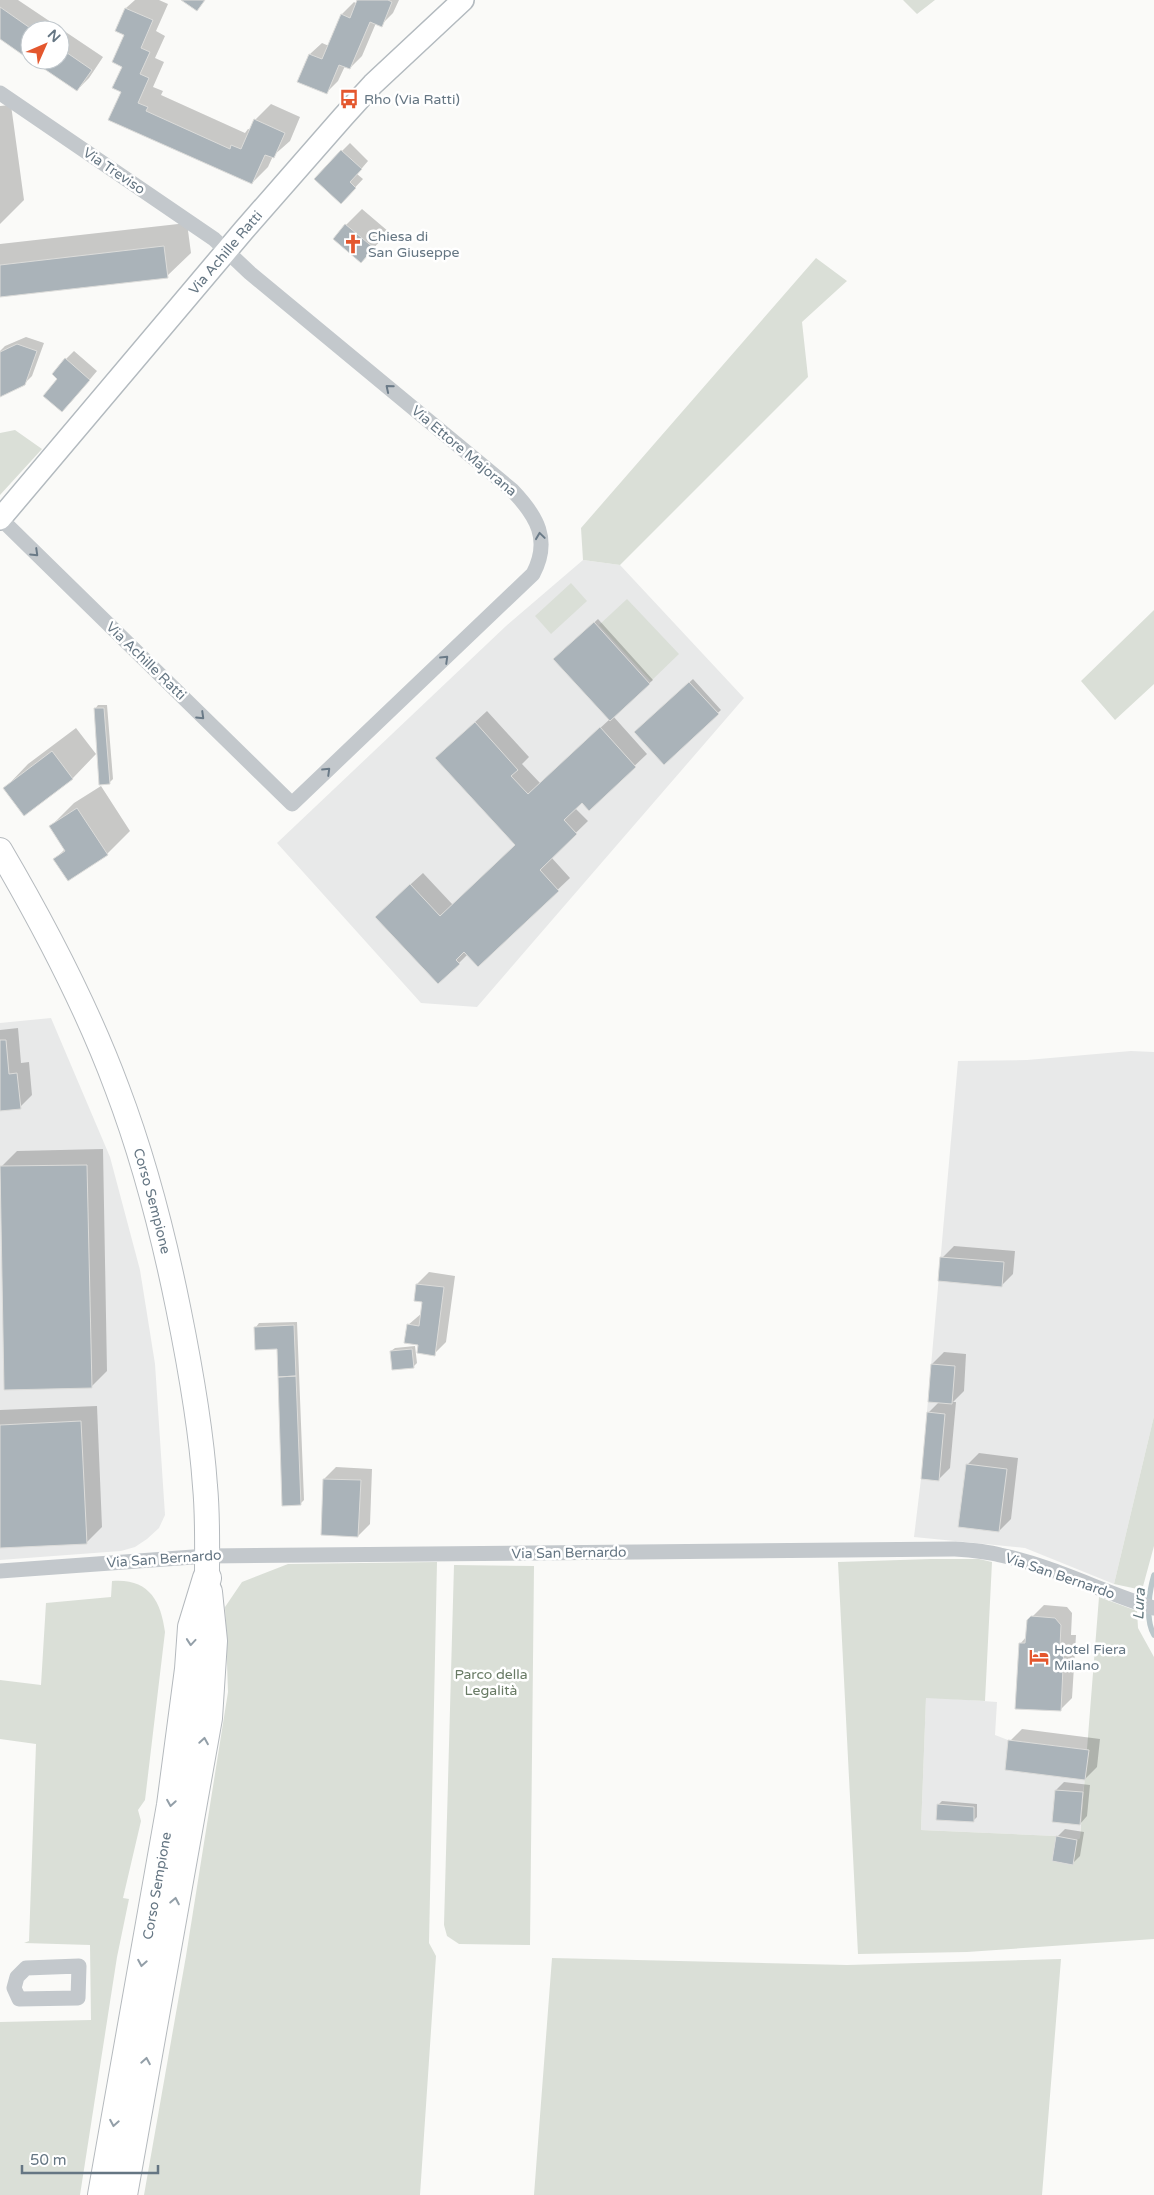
<svg xmlns="http://www.w3.org/2000/svg" width="1154" height="2195" viewBox="0 0 1154 2195" font-family="'Varela Round',sans-serif">
	<rect width="100%" height="100%" fill="#fafaf8"/>
	<!-- built -->
	<path fill="#e8e9e9" d="M 583,560 L 620,565 L 744,698 L 477,1007 L 421,1003 L 277,843 L 506,626 Z
		M 51,1018 L 110,1157 L 140,1270 L 155,1364 L 165,1515 L 159,1528 L 147,1539 L 135,1547 L 121,1551 L 0,1560 L 0,1023 Z
		M 1131,1051 L 1154,1052 L 1154,1416 L 1114,1584 L 1025,1548 L 914,1537 L 921,1479 L 958,1061 L 1027,1060 Z
		M 926,1697 L 997,1702 L 995,1735 L 1008,1740 L 1089,1750 L 1083,1792 L 1080,1838 L 1077,1840 L 1056,1836 L 921,1830 Z"/>
	<!-- green -->
	<path fill="#dadfd7" d="M 903,0 L 935,0 L 917,14 Z
		M 816,258 L 847,281 L 802,322 L 808,377 L 620,565 L 583,560 L 581,528 Z
		M 15,430 L 42,449 L 0,495 L 0,433 Z
		M 571,583 L 587,601 L 551,634 L 535,616 Z
		M 627,599 L 679,654 L 651,681 L 599,625 Z
		M 1154,610 L 1154,684 L 1115,720 L 1081,681 Z
		M 1154,1416 L 1154,1546 L 1142,1590 L 1114,1584 Z
		M 931,1559 L 979,1559 L 992,1562 L 985,1701 L 926,1698 L 921,1830 L 1056,1836 L 1052,1861 L 1072,1865 L 1077,1840 L 1080,1838 L 1099,1597 L 1137,1611 L 1138,1628 L 1154,1657 L 1154,1939 L 967,1952 L 858,1954 L 838,1562 Z
		M 437,1562 L 429,1943 L 436,1956 L 420,2195 L 144,2195 L 186,1956 L 228,1692 L 225,1607 L 242,1582 L 288,1564 Z
		M 454,1565 L 534,1566 L 530,1945 L 459,1944 L 447,1936 L 444,1925 Z
		M 112,1581 C 148,1578 161,1600 165,1632 L 145,1800 L 138,1810 L 141,1821 L 123,1898 L 129,1899 L 117,1957 L 80,2195 L 0,2195 L 0,2022 L 91,2020 L 90,1945 L 24,1943 L 29,1941 L 36,1744 L 0,1739 L 0,1680 L 41,1685 L 46,1603 L 111,1597 Z
		M 552,1958 L 847,1965 L 1061,1959 L 1042,2195 L 534,2195 Z"/>
	<!-- shadow -->
	<path fill="#0003" d="M 0,0 L 18,0 L 103,57 L 89,78 L 77,90 L 33,60 L 60,60 L 60,30 L 30,30 L 30,58 L 0,38 Z
		M 135,0 L 159,0 L 168,4 L 156,31 L 165,36 L 155,58 L 164,62 L 153,87 L 163,91 L 161,95 L 245,133 L 248,129 L 251,130 L 255,120 L 271,104 L 300,117 L 290,141 L 273,156 L 268,167 L 252,183 L 110,119 L 122,92 L 126,35 L 117,31 L 126,8 Z
		M 358,0 L 399,0 L 393,13 L 381,25 L 376,23 L 362,56 L 350,68 L 345,66 L 338,81 L 326,93 L 310,54 L 322,43 L 329,46 L 342,14 L 354,2 L 357,4 Z
		M 11,105 L 24,200 L 0,224 L 0,106 Z
		M 350,143 L 368,161 L 357,174 L 363,179 L 349,194 L 342,151 Z
		M 362,209 L 389,232 L 361,261 L 346,225 Z
		M 187,223 L 191,253 L 167,276 L 0,296 L 0,244 Z
		M 26,337 L 44,343 L 32,376 L 24,384 L 0,395 L 0,351 L 5,346 Z
		M 74,351 L 97,371 L 70,403 L 59,378 L 66,359 Z
		M 598,619 L 653,680 L 613,716 L 647,754 L 589,809 L 582,802 L 575,808 L 588,821 L 551,857 L 570,878 L 478,965 L 468,954 L 459,963 L 388,905 L 423,873 L 453,905 L 516,845 L 449,746 L 487,711 L 529,757 L 522,764 L 540,783 L 610,719 L 555,659 Z
		M 693,679 L 721,710 L 664,763 L 636,732 Z
		M 98,705 L 107,705 L 113,779 L 109,783 L 95,709 Z
		M 76,728 L 96,754 L 73,778 L 24,814 L 5,788 L 28,764 Z
		M 101,786 L 130,831 L 107,854 L 55,859 L 65,849 L 51,826 L 74,803 Z
		M 18,1028 L 21,1063 L 29,1062 L 32,1095 L 20,1107 L 0,1109 L 0,1030 Z
		M 103,1149 L 107,1371 L 91,1387 L 1,1167 L 17,1151 Z
		M 954,1246 L 1015,1251 L 1013,1274 L 1001,1286 L 942,1258 Z
		M 429,1272 L 455,1276 L 446,1342 L 434,1354 L 419,1345 L 408,1325 L 422,1313 L 423,1301 L 417,1284 Z
		M 297,1322 L 304,1500 L 300,1504 L 278,1347 L 256,1327 L 259,1323 Z
		M 415,1346 L 417,1363 L 413,1367 L 391,1351 L 395,1348 Z
		M 944,1352 L 966,1354 L 964,1391 L 953,1402 L 956,1402 L 950,1468 L 938,1480 L 928,1413 L 939,1402 L 932,1364 Z
		M 97,1406 L 102,1527 L 86,1543 L 0,1546 L 0,1410 Z
		M 979,1453 L 1018,1458 L 1011,1519 L 999,1531 L 967,1465 Z
		M 336,1467 L 372,1469 L 370,1524 L 358,1536 L 324,1479 Z
		M 1044,1605 L 1067,1607 L 1072,1613 L 1071,1635 L 1076,1635 L 1072,1698 L 1060,1710 L 1020,1644 L 1027,1636 L 1028,1621 Z
		M 1022,1729 L 1100,1739 L 1097,1767 L 1085,1779 L 1010,1741 Z
		M 1064,1782 L 1090,1785 L 1087,1816 L 1080,1824 L 1056,1790 Z
		M 942,1801 L 977,1804 L 977,1817 L 973,1821 L 938,1805 Z
		M 1065,1829 L 1084,1832 L 1080,1856 L 1072,1864 L 1057,1837 Z"/>
	<g fill="none" stroke-linecap="round" stroke-linejoin="round">
		<!-- stream -->
		<path stroke="#bbc7cb" stroke-width="5.5" d="M 1154,1575 C 1149,1592 1145,1619 1154,1635"/>
	</g>
	<!-- building -->
	<path fill="#aab3b9" stroke="#dcdcda" d="M 181,0 L 205,0 L 197,11 Z
		M 357,0 L 388,0 L 392,2 L 382,27 L 370,22 L 350,69 L 339,65 L 327,94 L 297,82 L 309,54 L 322,59 L 341,14 L 350,18 Z
		M 0,7 L 33,30 L 30,30 L 30,60 L 0,39 Z
		M 125,8 L 153,20 L 141,48 L 150,52 L 140,74 L 149,78 L 138,103 L 148,107 L 146,111 L 230,149 L 231,145 L 241,149 L 254,119 L 285,133 L 274,158 L 265,155 L 252,184 L 108,120 L 121,92 L 112,88 L 122,67 L 112,62 L 124,35 L 115,31 Z
		M 60,48 L 92,70 L 77,91 L 31,60 L 60,60 Z
		M 341,150 L 362,169 L 350,182 L 356,188 L 341,204 L 314,179 Z
		M 345,224 L 374,248 L 361,263 L 333,239 Z
		M 164,246 L 168,278 L 0,297 L 0,265 Z
		M 17,344 L 37,351 L 25,385 L 0,397 L 0,352 Z
		M 65,358 L 90,380 L 62,412 L 43,396 L 57,379 L 52,374 Z
		M 594,622 L 650,684 L 610,721 L 553,659 Z
		M 689,682 L 719,714 L 664,765 L 634,732 Z
		M 94,708 L 104,708 L 110,784 L 99,785 Z
		M 475,722 L 518,770 L 511,776 L 528,794 L 600,727 L 636,767 L 589,811 L 582,803 L 564,820 L 577,834 L 540,870 L 559,891 L 478,967 L 464,952 L 456,960 L 460,964 L 438,984 L 375,917 L 410,884 L 440,916 L 515,845 L 435,758 Z
		M 52,751 L 73,779 L 24,816 L 3,788 Z
		M 77,808 L 108,855 L 68,881 L 53,859 L 65,851 L 49,826 Z
		M 0,1040 L 6,1040 L 9,1074 L 17,1073 L 21,1109 L 0,1111 Z
		M 87,1165 L 92,1388 L 4,1390 L 0,1166 Z
		M 940,1257 L 1004,1262 L 1002,1287 L 938,1281 Z
		M 416,1284 L 444,1287 L 435,1356 L 417,1353 L 418,1345 L 404,1343 L 407,1324 L 419,1326 L 422,1302 L 414,1301 Z
		M 294,1325 L 296,1376 L 278,1377 L 277,1349 L 255,1350 L 254,1327 Z
		M 412,1349 L 414,1368 L 392,1370 L 390,1351 Z
		M 931,1364 L 955,1366 L 952,1404 L 928,1402 Z
		M 296,1376 L 301,1505 L 282,1506 L 278,1377 Z
		M 927,1412 L 945,1414 L 939,1481 L 921,1479 Z
		M 81,1421 L 87,1544 L 0,1548 L 0,1425 Z
		M 966,1464 L 1007,1469 L 999,1532 L 958,1527 Z
		M 323,1479 L 361,1480 L 358,1537 L 321,1535 Z
		M 1031,1616 L 1055,1618 L 1061,1625 L 1060,1646 L 1064,1646 L 1061,1711 L 1015,1709 L 1019,1643 L 1025,1643 L 1027,1620 Z
		M 1008,1740 L 1089,1750 L 1085,1780 L 1005,1770 Z
		M 1055,1790 L 1083,1792 L 1080,1825 L 1052,1822 Z
		M 937,1804 L 974,1807 L 974,1822 L 936,1820 Z
		M 1056,1836 L 1077,1840 L 1073,1865 L 1052,1861 Z"/>
	<g fill="none" stroke-linecap="round" stroke-linejoin="round">
		<defs>
			<g id="secondary">
				<path id="s1" d="M 0,519 L 244,230 L 343,117 L 373,84 L 463,0"/>
			</g>
			<g id="primary">
				<path id="s2" d="M 0,850 C 44,925 87,1007 117,1088 C 144,1159 163,1233 178,1307 C 190,1366 201,1426 205,1486 C 208,1516 207,1548 207,1578"/>
			</g>
			<g id="highway">
				<path id="s3" d="M 102,2195 L 171,1805 L 189,1669 L 192,1627 L 207,1578"/>
				<path d="M 123,2195 L 208,1718 L 213,1641 L 208,1592"/>
			</g>
		</defs>
		<!-- secondary casing -->
		<use href="#secondary" stroke="#b3babf" stroke-width="24"/>
		<!-- primary casing -->
		<use href="#primary" stroke="#b5babe" stroke-width="26"/>
		<!-- highway casing -->
		<use href="#highway" stroke="#b4b9bd" stroke-width="30"/>
		<!-- street -->
		<path stroke="#c3c8cc" stroke-width="15" d="M 0,93 L 214,239 L 250,273 L 512,490 C 537,516 551,540 533,574 L 292,804 L 1,519
			M 0,1571 L 207,1556 L 954,1549 C 969,1550 985,1551 1000,1555 C 1053,1566 1102,1592 1154,1608
			M 79,1966 L 78,1998 L 19,1999 L 14,1988 L 17,1977 L 26,1968 Z"/>
		<!-- secondary -->
		<use href="#secondary" stroke="#fff" stroke-width="21"/>
		<!-- primary -->
		<use href="#primary" stroke="#fff" stroke-width="24"/>
		<!-- highway -->
		<use href="#highway" stroke="#fff" stroke-width="28"/>
	</g>
	<!-- one-way arrows -->
	<defs><path id="oneway-chevron" d="M-2-3.5L2.5 0L-2 3.5" fill="none" stroke-width="1.6" stroke-linecap="round" stroke-linejoin="round" transform="scale(1.25)"/></defs>
	<g stroke="#6a7a87">
		<use href="#oneway-chevron" transform="translate(389 388) rotate(-140)"/>
		<use href="#oneway-chevron" transform="translate(540 536) rotate(-98)"/>
		<use href="#oneway-chevron" transform="translate(35 553) rotate(44)"/>
		<use href="#oneway-chevron" transform="translate(445 659) rotate(-44)"/>
		<use href="#oneway-chevron" transform="translate(201 716) rotate(44)"/>
		<use href="#oneway-chevron" transform="translate(327 771) rotate(-44)"/>
	</g>
	<g stroke="#939fa8">
		<use href="#oneway-chevron" transform="translate(191 1642) rotate(95)"/>
		<use href="#oneway-chevron" transform="translate(204 1741) rotate(-81)"/>
		<use href="#oneway-chevron" transform="translate(171 1803) rotate(99)"/>
		<use href="#oneway-chevron" transform="translate(175 1901) rotate(-79)"/>
		<use href="#oneway-chevron" transform="translate(142 1963) rotate(100)"/>
		<use href="#oneway-chevron" transform="translate(146 2061) rotate(-80)"/>
		<use href="#oneway-chevron" transform="translate(114 2123) rotate(100)"/>
	</g>
	<!-- icons -->
	<defs>
		<symbol id="bus-bare" viewBox="-9 -9 18 18"><path d="M-5-6H5V4H4V6H2V4H-2V6H-4V4H-5ZM-3.5-4V0h7V-4ZM-3.5 1.2v1.5H-2V1.2ZM2 1.2v1.5H3.5V1.2Z" fill="#e4572e" stroke="#fff" stroke-width="2.5" paint-order="stroke"/></symbol>
		<symbol id="church-bare" viewBox="-9 -9 18 18"><path d="M-1.2-6h2.4v3.5h3.3v2.4h-3.3V6h-2.4V-.1h-3.3v-2.4h3.3Z" fill="#e4572e" stroke="#fff" stroke-width="2.5" paint-order="stroke"/></symbol>
		<symbol id="hotel-bare" viewBox="-9 -9 18 18"><path d="M-6-4.5h1.5V1H6V5H4.5V3h-9V5H-6ZM-4 0a1.8 1.8 0 1 1 3.6 0ZM.5 0V-2.5h3Q6-2.5 6 0Z" fill="#e4572e" stroke="#fff" stroke-width="2.5" paint-order="stroke"/></symbol>
	</defs>
	<g fill-rule="evenodd">
		<use href="#bus-bare" x="335" y="85" width="28" height="28"/>
		<use href="#church-bare" x="339" y="230" width="28" height="28"/>
		<use href="#hotel-bare" x="1025" y="1643" width="28" height="28"/>
	</g>
	<g text-anchor="middle" dominant-baseline="central" stroke-width="5" stroke-linejoin="round" paint-order="stroke">
		<!-- poi labels -->
		<g font-size="14" fill="#657683" stroke="#fff" text-anchor="start">
			<text x="364" y="99">Rho (Via Ratti)</text>
			<text x="368" y="236">Chiesa di<tspan x="368" dy="16">San Giuseppe</tspan></text>
			<text x="1054" y="1649">Hotel Fiera<tspan x="1054" dy="16">Milano</tspan></text>
		</g>
		<!-- street labels -->
		<g font-size="14" fill="#657683" stroke="#fff">
			<text transform="translate(114 171) rotate(34)">Via Treviso</text>
			<text stroke="none"><textPath href="#s1" startOffset="349">Via Achille Ratti</textPath></text>
			<text transform="translate(464 451) rotate(40)">Via Ettore Majorana</text>
			<text transform="translate(146 661) rotate(44)">Via Achille Ratti</text>
			<text stroke="none"><textPath href="#s2" startOffset="384">Corso Sempione</textPath></text>
			<text transform="translate(569 1553) rotate(-1)">Via San Bernardo</text>
			<text transform="translate(164 1559) rotate(-4)">Via San Bernardo</text>
			<text transform="translate(1060 1576) rotate(19)">Via San Bernardo</text>
			<text stroke="none"><textPath href="#s3" startOffset="314">Corso Sempione</textPath></text>
		</g>
		<!-- park labels -->
		<g font-size="14" fill="#687a64" stroke="#fff">
			<text x="491" y="1674">Parco della<tspan x="491" dy="16">Legalità</tspan></text>
		</g>
		<!-- water labels -->
		<g font-size="15" font-style="italic" fill="#60757c" stroke="#fff">
			<text transform="translate(1139 1604) rotate(-87)">Lura</text>
		</g>
	</g>
	<!-- north arrow -->
	<g transform="translate(45 45) rotate(45)"><circle r="24" fill="#ffffff" stroke="#c1c8cd"/>
	<path d="M0-4L9 19L0 12L-9 19Z" fill="#e4572e"/>
	<text y="-8" font-size="14" font-weight="bold" text-anchor="middle" fill="#657683">N</text>
	</g>
	<!-- scale -->
	<path d="M22 2165v8h136v-8" fill="none" stroke="#657683" stroke-width="2.5"/>
	<text x="30" y="2165" font-size="15" fill="#657683" stroke="#ffffff" stroke-width="4" paint-order="stroke">50 m</text>
</svg>
